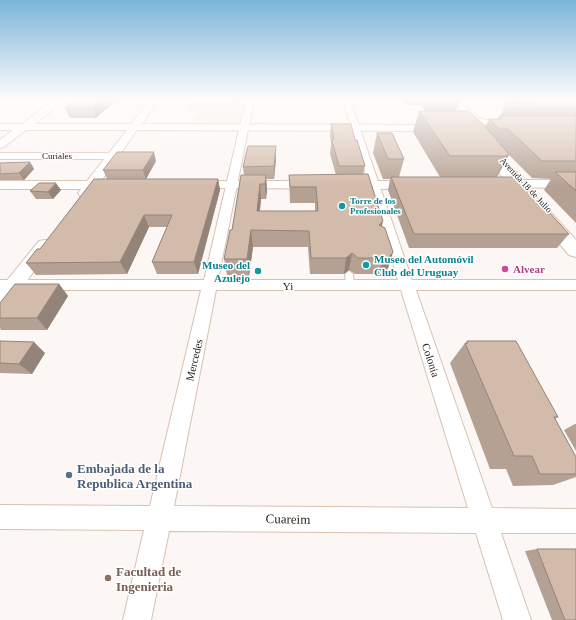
<svg xmlns="http://www.w3.org/2000/svg" width="576" height="620" viewBox="0 0 576 620" font-family="'Times New Roman',serif">
	<rect width="100%" height="100%" fill="#fcf7f4"/>
	<!-- built -->
	<path fill="#fce9db" d="M 243,101 L 237,124 L 192,124 L 198,112 L 187,112 L 193,102 Z"/>
	<g fill="none" stroke-linecap="round" stroke-linejoin="round">
		<defs>
			<path id="service" d="M 349,271 L 353,274 L 354,286 L 350,289 L 346,286 L 345,274 Z"/>
			<path id="minor" d="M 246,100 L 254,100 L 218,280 L 398,280 L 343,100 L 350,100 L 412,280 L 576,280 L 576,290 L 416,290 L 492,508 L 576,509 L 576,533 L 501,533 L 531,620 L 503,620 L 476,533 L 169,531 L 151,620 L 123,620 L 144,530 L 0,529 L 0,505 L 150,506 L 201,290 L 0,290 L 0,280 L 204,280 ZM 216,290 L 401,290 L 468,508 L 174,506 Z
				M 0,153 L 113,153 L 118,156 L 113,159 L 0,159 Z"/>
			<path id="tertiary" d="M 54,100 L 64,100 L 35,124 L 131,124 L 150,100 L 159,100 L 142,124 L 442,125 L 447,128 L 442,131 L 137,130 L 101,181 L 121,182 L 123,185 L 121,188 L 95,189 L 90,196 L 80,196 L 78,193 L 81,189 L 0,189 L 0,181 L 87,181 L 127,130 L 26,130 L 4,147 L 0,148 L 0,140 L 13,130 L 0,130 L 0,124 L 22,124 Z
				M 452,100 L 461,100 L 478,118 L 509,125 L 510,127 L 505,130 L 471,122 Z
				M 498,180 L 576,180 L 576,188 L 493,187 L 491,184 L 493,181 Z
				M 192,181 L 416,181 L 421,182 L 423,185 L 421,188 L 416,189 L 187,188 L 185,185 L 187,182 Z
				M 45,240 L 51,241 L 53,245 L 7,308 L 0,310 L 0,289 L 39,241 Z"/>
			<path id="secondary" d="M 437,100 L 448,100 L 576,240 L 576,257 L 569,255 Z"/>
		</defs>
		<!-- service casing -->
		<use href="#service" stroke="#d9c1b0" stroke-width="2"/>
		<!-- minor casing -->
		<use href="#minor" stroke="#d9c1b0" stroke-width="2"/>
		<!-- tertiary casing -->
		<use href="#tertiary" stroke="#d9c1b0" stroke-width="2"/>
		<!-- secondary casing -->
		<use href="#secondary" stroke="#d9c1b0" stroke-width="2"/>
		<!-- service -->
		<use href="#service" fill="#fff" fill-rule="evenodd"/>
		<!-- minor -->
		<use href="#minor" fill="#fff" fill-rule="evenodd"/>
		<!-- tertiary -->
		<use href="#tertiary" fill="#fff" fill-rule="evenodd"/>
		<!-- secondary -->
		<use href="#secondary" fill="#fff" fill-rule="evenodd"/>
	</g>
	<!-- wall -->
	<path fill="#b5a193" d="M 404,100 L 460,100 L 456,111 L 485,127 L 489,119 L 498,119 L 499,116 L 500,116 L 506,103 L 508,104 L 504,100 L 576,100 L 576,223 L 544,190 L 551,179 L 532,178 L 509,155 L 497,177 L 569,234 L 557,248 L 409,248 L 388,190 L 390,179 L 383,179 L 373,153 L 377,133 L 404,159 L 399,177 L 440,177 L 413,132 L 419,111 L 425,111 L 421,105 L 407,105 Z
		M 114,102 L 96,118 L 70,118 L 65,108 Z
		M 331,124 L 355,140 L 365,166 L 363,175 L 381,227 L 393,252 L 388,268 L 385,273 L 379,274 L 355,274 L 349,270 L 344,274 L 310,274 L 308,247 L 253,247 L 249,276 L 227,275 L 224,259 L 232,230 L 244,175 L 243,167 L 276,146 L 276,159 L 274,179 L 266,179 L 267,190 L 266,199 L 261,199 L 260,211 L 315,211 L 315,203 L 290,203 L 289,175 L 336,175 L 330,154 L 331,144 L 330,136 Z
		M 156,161 L 146,179 L 218,179 L 220,190 L 198,274 L 157,274 L 152,262 L 167,227 L 149,227 L 127,274 L 36,275 L 26,263 L 107,179 L 103,170 Z
		M 30,162 L 34,169 L 24,180 L 0,180 L 0,163 Z
		M 61,190 L 53,199 L 36,199 L 30,191 Z
		M 59,284 L 68,296 L 47,330 L 1,330 L 0,328 L 0,303 Z
		M 0,341 L 45,353 L 32,374 L 0,373 Z
		M 467,341 L 558,417 L 555,419 L 576,457 L 576,477 L 553,485 L 513,486 L 506,469 L 490,469 L 450,363 L 465,343 L 466,343 Z
		M 575,424 L 576,424 L 576,451 L 564,430 Z
		M 537,549 L 576,620 L 552,620 L 525,551 Z"/>
	<!-- shaded-wall -->
	<path fill="#948378" d="M 102,100 L 113,100 L 114,102 L 96,118 L 92,108 Z
		M 276,146 L 276,159 L 274,179 L 274,166 Z
		M 154,152 L 156,161 L 146,179 L 143,170 Z
		M 509,154 L 497,176 L 495,179 L 506,156 Z
		M 30,162 L 34,169 L 24,180 L 19,173 Z
		M 266,175 L 267,190 L 266,199 L 265,184 Z
		M 218,179 L 220,190 L 198,274 L 194,262 Z
		M 56,183 L 61,190 L 53,199 L 48,192 Z
		M 260,184 L 261,199 L 258,227 L 257,211 Z
		M 144,215 L 149,227 L 127,274 L 120,262 Z
		M 383,221 L 379,238 L 379,225 Z
		M 251,230 L 253,247 L 249,276 L 247,259 Z
		M 393,252 L 388,268 L 385,273 L 379,274 L 384,258 Z
		M 352,253 L 349,270 L 344,274 L 346,258 Z
		M 59,284 L 68,296 L 47,330 L 37,318 Z
		M 34,342 L 45,353 L 32,374 L 19,364 Z"/>
	<!-- building -->
	<path fill="#d3bbab" stroke="#948378" d="M 76,100 L 102,100 L 92,108 L 65,108 Z
		M 528,100 L 576,100 L 576,107 L 510,107 L 506,103 L 532,104 Z
		M 419,111 L 468,111 L 483,124 L 509,154 L 506,156 L 450,156 Z
		M 499,116 L 576,116 L 576,161 L 542,161 L 508,129 L 499,129 L 489,119 L 502,119 Z
		M 331,124 L 351,124 L 355,140 L 357,140 L 365,166 L 339,166 L 332,141 L 334,139 Z
		M 377,133 L 392,133 L 404,159 L 388,159 Z
		M 248,146 L 276,146 L 274,166 L 243,167 Z
		M 117,152 L 154,152 L 143,170 L 103,170 Z
		M 30,162 L 19,173 L 0,174 L 0,163 Z
		M 555,172 L 576,172 L 576,191 Z
		M 368,174 L 383,221 L 379,225 L 385,228 L 393,252 L 390,256 L 384,258 L 358,258 L 352,253 L 346,258 L 311,258 L 309,231 L 251,230 L 247,259 L 224,259 L 230,230 L 232,230 L 241,175 L 266,175 L 265,184 L 260,184 L 257,211 L 318,211 L 316,187 L 290,187 L 289,175 Z
		M 391,177 L 517,177 L 569,234 L 414,234 Z
		M 94,179 L 218,179 L 194,262 L 152,262 L 172,215 L 144,215 L 120,262 L 26,263 L 37,249 L 40,249 Z
		M 39,183 L 56,183 L 48,192 L 30,191 Z
		M 15,284 L 59,284 L 37,318 L 0,318 L 0,303 Z
		M 0,341 L 34,342 L 19,364 L 0,363 Z
		M 467,341 L 516,341 L 558,417 L 554,417 L 576,457 L 576,474 L 540,474 L 532,456 L 514,456 L 465,343 L 468,343 Z
		M 537,549 L 576,549 L 576,620 L 565,620 Z"/>
	<!-- sky -->
	<linearGradient id="sky" x2="0" y2="1"><stop stop-color="#7bb5d8"/><stop offset="0.53" stop-color="#fefbfa"/><stop offset="1" stop-color="#fefbfa" stop-opacity="0"/></linearGradient>
	<rect width="576" height="187" fill="url(#sky)"/>
	<!-- markers -->
	<g fill="#0f9aa8" stroke="#fff" stroke-width="1.5">
		<circle cx="342" cy="206" r="4"/>
		<circle cx="366" cy="265" r="4"/>
		<circle cx="258" cy="271" r="4"/>
	</g>
	<circle fill="#d1479c" stroke="#fff" stroke-width="1.5" cx="505" cy="269" r="4"/>
	<circle fill="#5c6f8a" stroke="#fff" stroke-width="1.5" cx="69" cy="475" r="4"/>
	<circle fill="#8d6e63" stroke="#fff" stroke-width="1.5" cx="108" cy="578" r="4"/>
	<g text-anchor="middle" dominant-baseline="central" stroke-width="3" stroke-linejoin="round" paint-order="stroke">
		<!-- far-street labels -->
		<g font-size="9" fill="#241c15" stroke="#fff">
			<text x="57" y="156">Curiales</text>
			<text transform="translate(526 185) rotate(47)">Avenida 18 de Julio</text>
		</g>
		<!-- far-culture labels -->
		<g font-size="9" font-weight="bold" fill="#0d838f" stroke="#fff" text-anchor="start">
			<text x="350" y="201">Torre de los<tspan x="350" dy="10">Profesionales</tspan></text>
		</g>
		<!-- culture labels -->
		<g font-size="11" font-weight="bold" fill="#0d838f" stroke="#fff" text-anchor="start">
			<text x="374" y="259">Museo del Automóvil<tspan x="374" dy="13">Club del Uruguay</tspan></text>
			<text x="250" y="265" text-anchor="end">Museo del<tspan x="250" dy="13">Azulejo</tspan></text>
		</g>
		<!-- hotel labels -->
		<g font-size="11" font-weight="bold" fill="#b23c85" stroke="#fff" text-anchor="start">
			<text x="513" y="269">Alvear</text>
		</g>
		<!-- street labels -->
		<g font-size="11" fill="#241c15" stroke="#fff">
			<text x="288" y="286">Yi</text>
			<text transform="translate(194 360) rotate(-77)">Mercedes</text>
			<text transform="translate(431 360) rotate(72)">Colonia</text>
		</g>
		<!-- near-service labels -->
		<g font-size="13" font-weight="bold" fill="#4e5e75" stroke="#fff" text-anchor="start">
			<text x="77" y="468">Embajada de la<tspan x="77" dy="15">Republica Argentina</tspan></text>
		</g>
		<!-- near-street labels -->
		<g font-size="13" fill="#241c15" stroke="#fff">
			<text transform="translate(288 519) rotate(1)">Cuareim</text>
		</g>
		<!-- near-education labels -->
		<g font-size="13" font-weight="bold" fill="#785e54" stroke="#fff" text-anchor="start">
			<text x="116" y="571">Facultad de<tspan x="116" dy="15">Ingenieria</tspan></text>
		</g>
	</g>
</svg>
